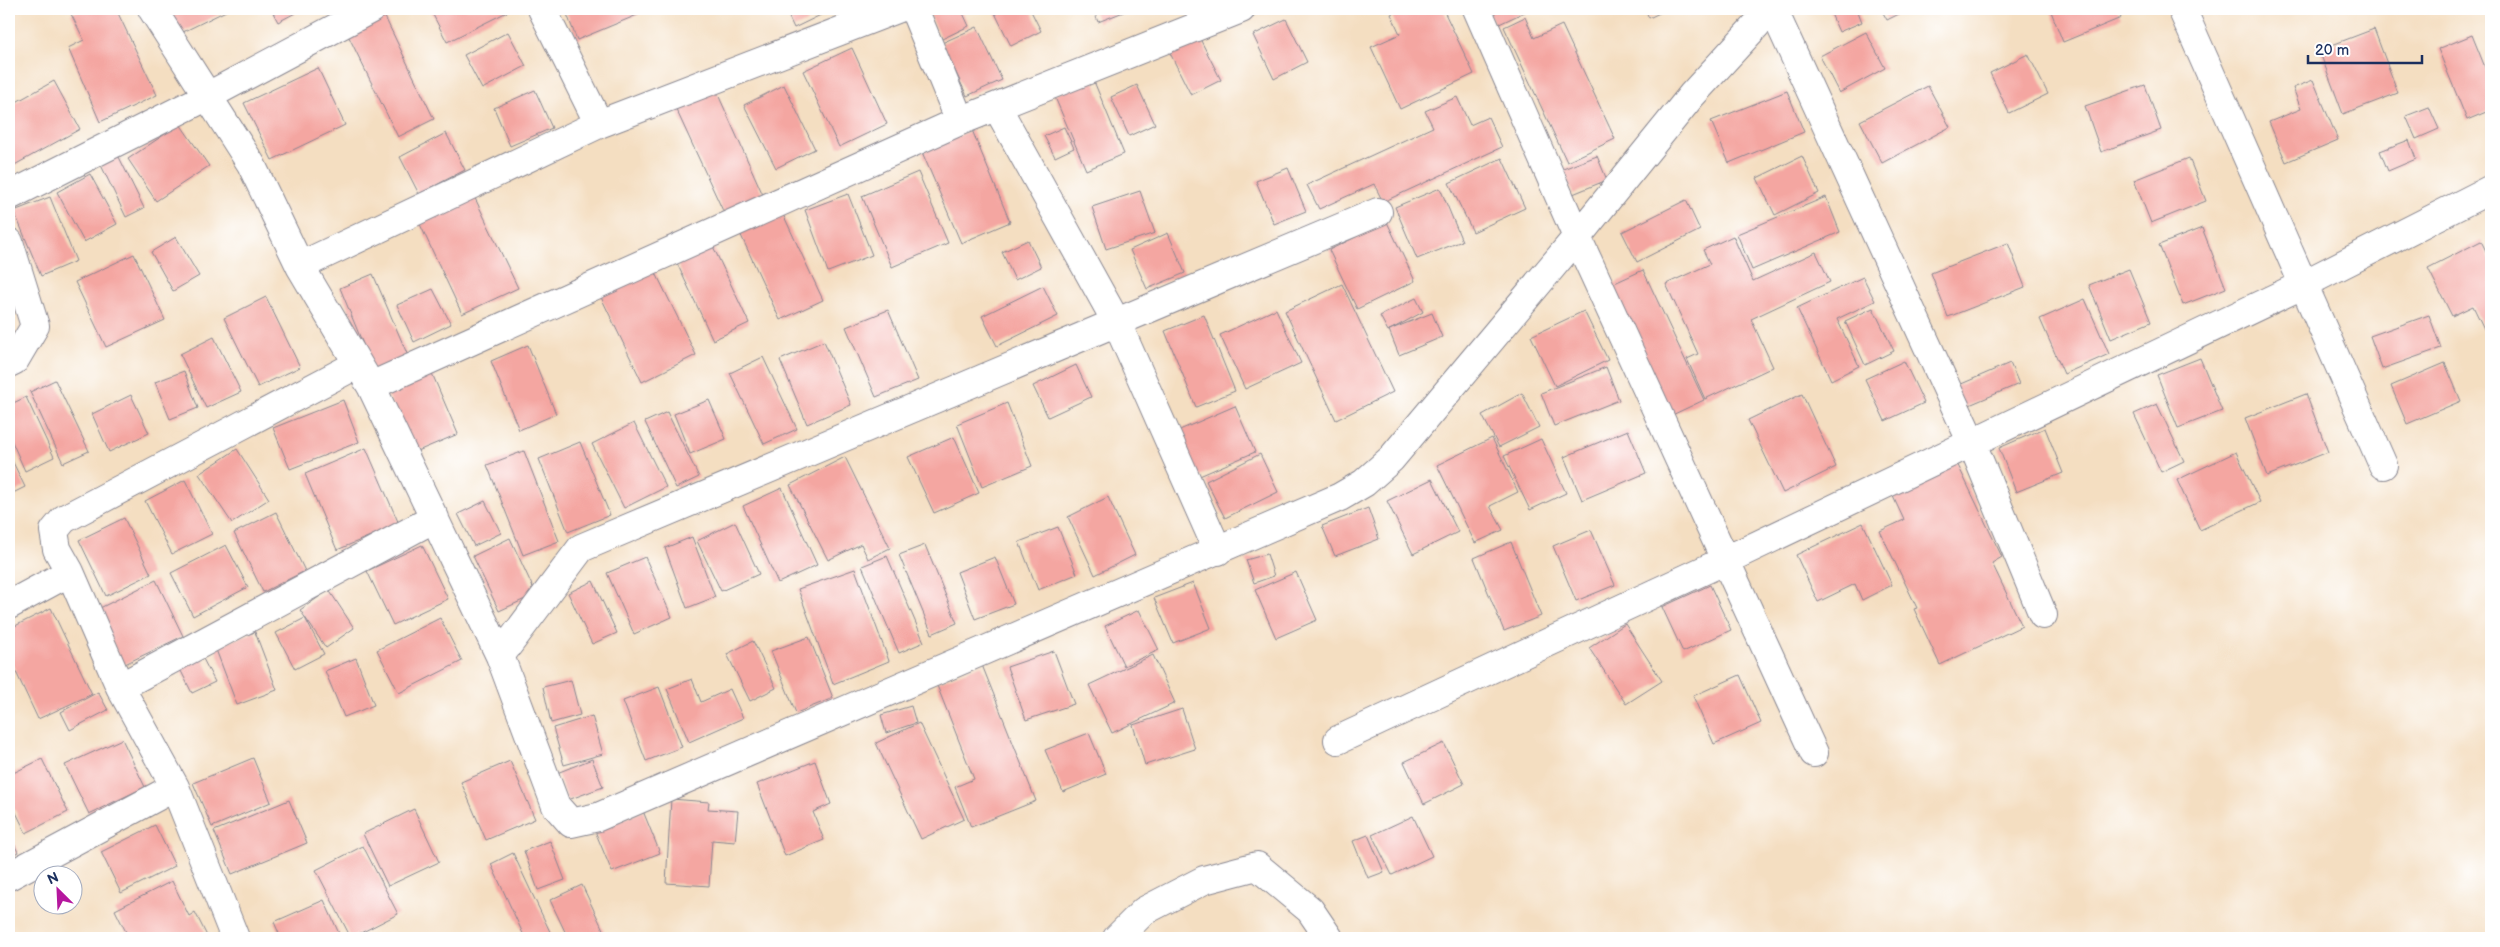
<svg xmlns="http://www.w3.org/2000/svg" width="2500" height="947" viewBox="0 0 2500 947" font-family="'Balsamiq Sans',sans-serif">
	<rect width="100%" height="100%" fill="#fff"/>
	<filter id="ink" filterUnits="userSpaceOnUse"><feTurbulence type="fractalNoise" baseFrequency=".02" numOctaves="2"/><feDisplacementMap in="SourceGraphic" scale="10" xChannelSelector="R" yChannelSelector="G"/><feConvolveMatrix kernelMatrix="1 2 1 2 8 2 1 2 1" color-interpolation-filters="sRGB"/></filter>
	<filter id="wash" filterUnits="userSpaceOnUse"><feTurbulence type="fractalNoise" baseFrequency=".0096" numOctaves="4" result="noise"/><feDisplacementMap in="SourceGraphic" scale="20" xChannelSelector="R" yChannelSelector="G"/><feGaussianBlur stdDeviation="1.12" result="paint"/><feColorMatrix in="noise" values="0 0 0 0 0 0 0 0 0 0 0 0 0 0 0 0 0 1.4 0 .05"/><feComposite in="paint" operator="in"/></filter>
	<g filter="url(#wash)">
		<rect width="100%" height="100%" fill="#f4dec1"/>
		<g id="blocks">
			<!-- building -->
			<path fill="#f4a6a1" d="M 81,9 L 116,9 L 157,95 L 100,122 L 68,48 L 84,40 L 71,14 Z
				M 169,9 L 230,9 L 181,33 Z
				M 271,9 L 303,9 L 278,22 Z
				M 430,9 L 506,9 L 507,12 L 447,42 Z
				M 565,9 L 640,9 L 642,13 L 577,40 Z
				M 785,9 L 833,9 L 794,28 Z
				M 927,9 L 961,9 L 969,26 L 942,39 Z
				M 993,9 L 1030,9 L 1041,31 L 1011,46 Z
				M 1093,9 L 1131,9 L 1098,22 Z
				M 1401,9 L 1443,9 L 1474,74 L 1400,109 L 1371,47 L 1400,34 L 1391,14 Z
				M 1487,9 L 1531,9 L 1495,26 Z
				M 1645,9 L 1668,9 L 1649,18 Z
				M 1829,9 L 1857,9 L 1862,22 L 1839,32 Z
				M 1881,9 L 1909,9 L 1887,20 Z
				M 2050,9 L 2117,9 L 2121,18 L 2063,42 Z
				M 385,17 L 434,119 L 398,137 L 348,35 Z
				M 1525,17 L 1534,38 L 1562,25 L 1615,139 L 1567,162 L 1504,27 Z
				M 1286,19 L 1307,62 L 1274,79 L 1253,35 Z
				M 977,27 L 1002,80 L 967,96 L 942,43 Z
				M 2374,29 L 2398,93 L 2343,114 L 2319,50 Z
				M 1196,31 L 1221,80 L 1191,95 L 1167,47 Z
				M 508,32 L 526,66 L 482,89 L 464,55 Z
				M 1866,32 L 1885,68 L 1839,93 L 1820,56 Z
				M 2472,35 L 2491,82 L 2491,110 L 2467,120 L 2438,49 Z
				M 852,48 L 887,124 L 839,147 L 803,71 Z
				M 2028,54 L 2048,94 L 2009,113 L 1990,73 Z
				M 318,68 L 345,125 L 272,160 L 244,103 Z
				M 1093,79 L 1124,154 L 1086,170 L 1054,95 Z
				M 2313,80 L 2338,140 L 2286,162 L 2269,122 L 2301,109 L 2293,88 Z
				M 54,81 L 80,129 L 9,168 L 9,106 Z
				M 784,85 L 815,149 L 776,168 L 744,105 Z
				M 1137,85 L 1155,124 L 1129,136 L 1111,97 Z
				M 2145,85 L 2161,130 L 2101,152 L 2085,106 Z
				M 1928,86 L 1950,127 L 1882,163 L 1860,121 Z
				M 535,90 L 552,128 L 510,146 L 494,108 Z
				M 716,90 L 763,195 L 724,213 L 676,109 Z
				M 1787,91 L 1804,132 L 1729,163 L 1711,121 Z
				M 1457,97 L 1470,125 L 1488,117 L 1502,147 L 1383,202 L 1374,184 L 1319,209 L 1307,185 L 1433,127 L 1425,111 Z
				M 2429,107 L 2439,129 L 2416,139 L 2406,116 Z
				M 180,124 L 209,166 L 156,201 L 128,159 Z
				M 1064,127 L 1074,148 L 1055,157 L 1044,136 Z
				M 972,130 L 1010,222 L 961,243 L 922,152 Z
				M 446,133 L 465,170 L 419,194 L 400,157 Z
				M 2409,140 L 2416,159 L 2388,171 L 2380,151 Z
				M 118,155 L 144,208 L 126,217 L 100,163 Z
				M 1597,156 L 1607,180 L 1573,194 L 1563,169 Z
				M 1802,156 L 1819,193 L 1775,215 L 1757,178 Z
				M 1502,158 L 1525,208 L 1473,232 L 1449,183 Z
				M 2189,158 L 2206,201 L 2151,223 L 2134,180 Z
				M 1288,168 L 1306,211 L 1274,224 L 1256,181 Z
				M 918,172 L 948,243 L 892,267 L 862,196 Z
				M 90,174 L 117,224 L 84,242 L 57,192 Z
				M 1440,188 L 1462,241 L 1417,259 L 1395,207 Z
				M 1140,191 L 1155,233 L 1106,249 L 1092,207 Z
				M 473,194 L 518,288 L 462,314 L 418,220 Z
				M 848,194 L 872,255 L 828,272 L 805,210 Z
				M 50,197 L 76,261 L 41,276 L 14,211 Z
				M 1826,197 L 1840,232 L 1752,270 L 1737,234 Z
				M 1686,200 L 1700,230 L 1637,262 L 1622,232 Z
				M 782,212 L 823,300 L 780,320 L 739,231 Z
				M 1387,222 L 1415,281 L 1357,309 L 1329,250 Z
				M 2202,228 L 2226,288 L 2183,305 L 2159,245 Z
				M 1168,233 L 1185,273 L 1147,289 L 1130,250 Z
				M 1733,236 L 1753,281 L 1816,252 L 1830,282 L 1751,319 L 1773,367 L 1705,399 L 1687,359 L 1698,354 L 1666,284 L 1710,264 L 1703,250 Z
				M 176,237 L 199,276 L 173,291 L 151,252 Z
				M 1028,240 L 1041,267 L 1015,280 L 1002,252 Z
				M 2481,241 L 2491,261 L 2491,330 L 2486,333 L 2473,306 L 2452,316 L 2428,268 Z
				M 711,242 L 749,323 L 713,340 L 675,259 Z
				M 2008,243 L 2025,287 L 1948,317 L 1931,273 Z
				M 134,254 L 165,320 L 106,347 L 75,282 Z
				M 652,265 L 696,355 L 642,382 L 598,291 Z
				M 2129,269 L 2151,322 L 2111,339 L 2089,285 Z
				M 1643,270 L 1704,400 L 1668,417 L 1606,287 Z
				M 373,274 L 411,363 L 377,378 L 340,288 Z
				M 1863,277 L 1875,301 L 1837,319 L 1859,366 L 1831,380 L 1797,308 Z
				M 1342,284 L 1393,392 L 1336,420 L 1285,311 Z
				M 1043,286 L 1058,316 L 997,346 L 982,316 Z
				M 433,289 L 451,324 L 414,342 L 397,305 Z
				M 266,297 L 300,367 L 258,387 L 224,318 Z
				M 1416,298 L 1423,312 L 1388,331 L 1380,316 Z
				M 2085,299 L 2109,354 L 2064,374 L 2040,319 Z
				M 1873,308 L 1894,351 L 1865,365 L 1845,321 Z
				M 1276,309 L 1301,363 L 1245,389 L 1220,335 Z
				M 888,310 L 918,380 L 876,397 L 846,327 Z
				M 1584,311 L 1608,360 L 1555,386 L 1531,336 Z
				M 1432,313 L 1442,337 L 1399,355 L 1389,330 Z
				M 1204,315 L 1235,391 L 1196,407 L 1165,331 Z
				M 2429,315 L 2441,348 L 2382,369 L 2370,336 Z
				M 214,337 L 241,392 L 206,408 L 180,354 Z
				M 824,341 L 851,405 L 807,424 L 780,360 Z
				M 528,345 L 556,414 L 519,430 L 491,361 Z
				M 763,357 L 797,429 L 764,444 L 730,373 Z
				M 2200,358 L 2222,411 L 2178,428 L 2157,375 Z
				M 1904,361 L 1924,403 L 1885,421 L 1865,379 Z
				M 2010,363 L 2019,384 L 1960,409 L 1952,388 Z
				M 2445,363 L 2461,401 L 2407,424 L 2391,386 Z
				M 1076,365 L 1091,397 L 1048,417 L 1033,386 Z
				M 1606,367 L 1619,400 L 1554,426 L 1541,393 Z
				M 184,371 L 198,408 L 170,419 L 155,382 Z
				M 431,371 L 458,434 L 413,453 L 386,390 Z
				M 55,380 L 89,451 L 63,463 L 30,392 Z
				M 1522,393 L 1539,427 L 1499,447 L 1482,415 Z
				M 1802,394 L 1836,467 L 1783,493 L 1748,420 Z
				M 2306,394 L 2328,452 L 2267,476 L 2245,418 Z
				M 131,395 L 149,433 L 109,452 L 92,414 Z
				M 26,397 L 54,457 L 25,471 L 9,435 L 9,405 Z
				M 343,400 L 359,442 L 290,469 L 273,428 Z
				M 709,400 L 726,439 L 690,454 L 674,414 Z
				M 1007,403 L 1032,466 L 982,487 L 957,424 Z
				M 2157,404 L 2184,461 L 2161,472 L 2134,414 Z
				M 1235,406 L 1255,452 L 1195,478 L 1175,432 Z
				M 667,412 L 699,477 L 676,488 L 645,422 Z
				M 634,423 L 666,487 L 624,508 L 592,444 Z
				M 2045,428 L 2063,473 L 2016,492 L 1999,448 Z
				M 1628,430 L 1646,473 L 1582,500 L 1564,457 Z
				M 954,437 L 979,493 L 934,513 L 908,457 Z
				M 1492,438 L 1518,492 L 1490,506 L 1503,530 L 1475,543 L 1437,465 Z
				M 1541,439 L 1566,493 L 1530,510 L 1504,456 Z
				M 580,442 L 610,515 L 568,532 L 539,459 Z
				M 366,448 L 399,524 L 337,550 L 305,474 Z
				M 237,449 L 269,499 L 232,523 L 199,474 Z
				M 524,451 L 559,541 L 523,555 L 487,465 Z
				M 2236,452 L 2260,502 L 2200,530 L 2177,480 Z
				M 9,454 L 25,487 L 9,495 Z
				M 1260,454 L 1278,492 L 1225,518 L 1206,481 Z
				M 845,457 L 890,548 L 868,559 L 861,544 L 828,560 L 790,485 Z
				M 1955,459 L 2002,557 L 1992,563 L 2022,626 L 1940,665 L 1914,609 L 1917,608 L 1880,531 L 1904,520 L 1890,490 Z
				M 1432,479 L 1458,532 L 1413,554 L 1387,501 Z
				M 185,480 L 212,534 L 172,554 L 145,501 Z
				M 782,488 L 817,565 L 778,583 L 743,506 Z
				M 1108,497 L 1135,555 L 1095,575 L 1068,517 Z
				M 485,501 L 501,533 L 474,546 L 458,514 Z
				M 1368,508 L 1379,539 L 1335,556 L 1322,526 Z
				M 276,512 L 305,571 L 263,592 L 234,533 Z
				M 124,518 L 151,574 L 106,596 L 79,540 Z
				M 735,522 L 759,574 L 721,591 L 697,541 Z
				M 1863,523 L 1892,585 L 1862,600 L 1855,584 L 1818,602 L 1796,555 Z
				M 1058,527 L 1077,574 L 1038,590 L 1019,542 Z
				M 1591,530 L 1615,585 L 1576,601 L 1553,546 Z
				M 692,537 L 715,597 L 687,608 L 665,548 Z
				M 510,538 L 536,594 L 499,611 L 473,556 Z
				M 1511,542 L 1541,616 L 1504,631 L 1474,558 Z
				M 226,545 L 248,587 L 193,616 L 171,573 Z
				M 422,545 L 448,599 L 393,625 L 367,571 Z
				M 925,545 L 957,623 L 932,634 L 899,555 Z
				M 1267,554 L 1274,576 L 1254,583 L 1246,560 Z
				M 887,556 L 924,642 L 899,653 L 862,566 Z
				M 645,557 L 672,617 L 634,634 L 607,573 Z
				M 995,557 L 1014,604 L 975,619 L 957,572 Z
				M 855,569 L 889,661 L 833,684 L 798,589 Z
				M 1296,572 L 1317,620 L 1276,638 L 1255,590 Z
				M 156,580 L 183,636 L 123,665 L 96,610 Z
				M 593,581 L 617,633 L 592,644 L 568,593 Z
				M 1193,583 L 1211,628 L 1173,643 L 1154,598 Z
				M 1710,585 L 1731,630 L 1683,652 L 1662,607 Z
				M 329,590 L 354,628 L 326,648 L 300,610 Z
				M 51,608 L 92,694 L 38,719 L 9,657 L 9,629 Z
				M 1139,610 L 1159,650 L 1124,666 L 1105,626 Z
				M 305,618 L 324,654 L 295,669 L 276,633 Z
				M 440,618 L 462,661 L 399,693 L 377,650 Z
				M 1625,624 L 1662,681 L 1626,704 L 1589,648 Z
				M 255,632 L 277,690 L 237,705 L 215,647 Z
				M 809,637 L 833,698 L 796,713 L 771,651 Z
				M 753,641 L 776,688 L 750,701 L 727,654 Z
				M 199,651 L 215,682 L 192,693 L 177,663 Z
				M 1054,651 L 1074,704 L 1026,720 L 1007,667 Z
				M 1153,655 L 1175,703 L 1112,733 L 1089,685 Z
				M 356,658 L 374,705 L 344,717 L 325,671 Z
				M 982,665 L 1036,801 L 971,827 L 955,787 L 974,779 L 936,683 Z
				M 1740,675 L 1761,723 L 1714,744 L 1693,696 Z
				M 692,679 L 701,702 L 730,689 L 743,718 L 689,742 L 667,689 Z
				M 571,680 L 580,715 L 551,723 L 543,687 Z
				M 659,687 L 682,747 L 646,761 L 623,701 Z
				M 98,692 L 108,710 L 70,730 L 61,712 Z
				M 911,706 L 916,723 L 886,733 L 881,715 Z
				M 1182,709 L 1195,749 L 1145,765 L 1133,725 Z
				M 592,716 L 603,754 L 564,765 L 553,728 Z
				M 919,723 L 964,819 L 921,839 L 876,743 Z
				M 1089,733 L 1106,774 L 1063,792 L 1045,750 Z
				M 122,739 L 145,787 L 89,814 L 65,765 Z
				M 1444,743 L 1464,784 L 1424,804 L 1404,762 Z
				M 253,758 L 271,802 L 212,827 L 193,783 Z
				M 42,759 L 68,812 L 26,833 L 9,798 L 9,775 Z
				M 592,759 L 603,787 L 568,800 L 557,773 Z
				M 510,761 L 535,819 L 486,840 L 461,782 Z
				M 815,761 L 831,804 L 813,812 L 824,840 L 785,856 L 757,784 Z
				M 671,799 L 709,802 L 708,809 L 738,811 L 735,842 L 712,840 L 709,886 L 666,883 Z
				M 289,800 L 307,843 L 232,874 L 214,831 Z
				M 414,809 L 439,862 L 388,886 L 363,834 Z
				M 643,811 L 660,853 L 612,872 L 595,831 Z
				M 1413,816 L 1432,856 L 1392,875 L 1372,835 Z
				M 155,825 L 175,866 L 121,893 L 101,852 Z
				M 9,834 L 18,852 L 9,857 Z
				M 1368,835 L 1384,872 L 1368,878 L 1353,841 Z
				M 550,841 L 565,880 L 538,890 L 524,851 Z
				M 363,846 L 398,914 L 351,938 L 316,870 Z
				M 513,853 L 552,936 L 547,938 L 525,938 L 491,864 Z
				M 172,881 L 189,916 L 195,912 L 208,938 L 129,938 L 115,910 Z
				M 582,885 L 607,938 L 568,938 L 550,900 Z
				M 324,900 L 341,938 L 281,938 L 274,922 Z"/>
		</g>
	</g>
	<g filter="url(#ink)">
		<use href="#blocks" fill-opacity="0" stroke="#888690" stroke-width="1"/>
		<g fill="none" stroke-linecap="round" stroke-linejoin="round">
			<defs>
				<path id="minor" d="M 152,9 L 251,164 L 300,266 L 371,386 L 500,656 L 556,806 L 571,823 L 598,817 L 1340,497 L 1364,483 L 1391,459 L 1577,237 L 1692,95 L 1771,9
					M 542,9 L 599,124
					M 914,9 L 960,121
					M 1477,9 L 1577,237 L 1814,753
					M 1773,9 L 1971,441 L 2043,615
					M 2182,9 L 2383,465
					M 997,107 L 1117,323 L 1218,551
					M 9,196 L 208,96 L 371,9
					M 9,242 L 35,326 L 15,360 L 9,363
					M 300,266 L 599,124 L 897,9
					M 371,386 L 960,121 L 1241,9
					M 70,572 L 120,687 L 175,787 L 235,938
					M 9,605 L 70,572 L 57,549 L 54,531 L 64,519 L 358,364
					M 500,656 L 581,548 L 1378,212
					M 120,687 L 435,518
					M 1338,740 L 1724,561 L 2302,285 L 2491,189
					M 9,876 L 175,787
					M 1117,938 L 1144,911 L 1204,880 L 1257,866 L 1310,910 L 1329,938"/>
			</defs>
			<!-- minor casing -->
			<use href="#minor" stroke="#888690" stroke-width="30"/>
			<!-- minor -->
			<use href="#minor" stroke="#fff" stroke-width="28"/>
		</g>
	</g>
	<!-- margin -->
	<rect width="2500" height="947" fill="none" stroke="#fff" stroke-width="30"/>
	<!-- north arrow -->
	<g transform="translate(58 890) rotate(336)"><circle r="24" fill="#ffffff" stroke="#a4acbf"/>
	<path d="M0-4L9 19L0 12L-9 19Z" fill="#b5179e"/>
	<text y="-8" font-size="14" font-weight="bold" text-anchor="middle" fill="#1b2f5e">N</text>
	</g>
	<!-- scale -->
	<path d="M2308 55v8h114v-8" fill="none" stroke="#1b2f5e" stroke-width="2.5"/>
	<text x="2315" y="55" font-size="15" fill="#1b2f5e" stroke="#ffffff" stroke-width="4" paint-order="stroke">20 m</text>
</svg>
